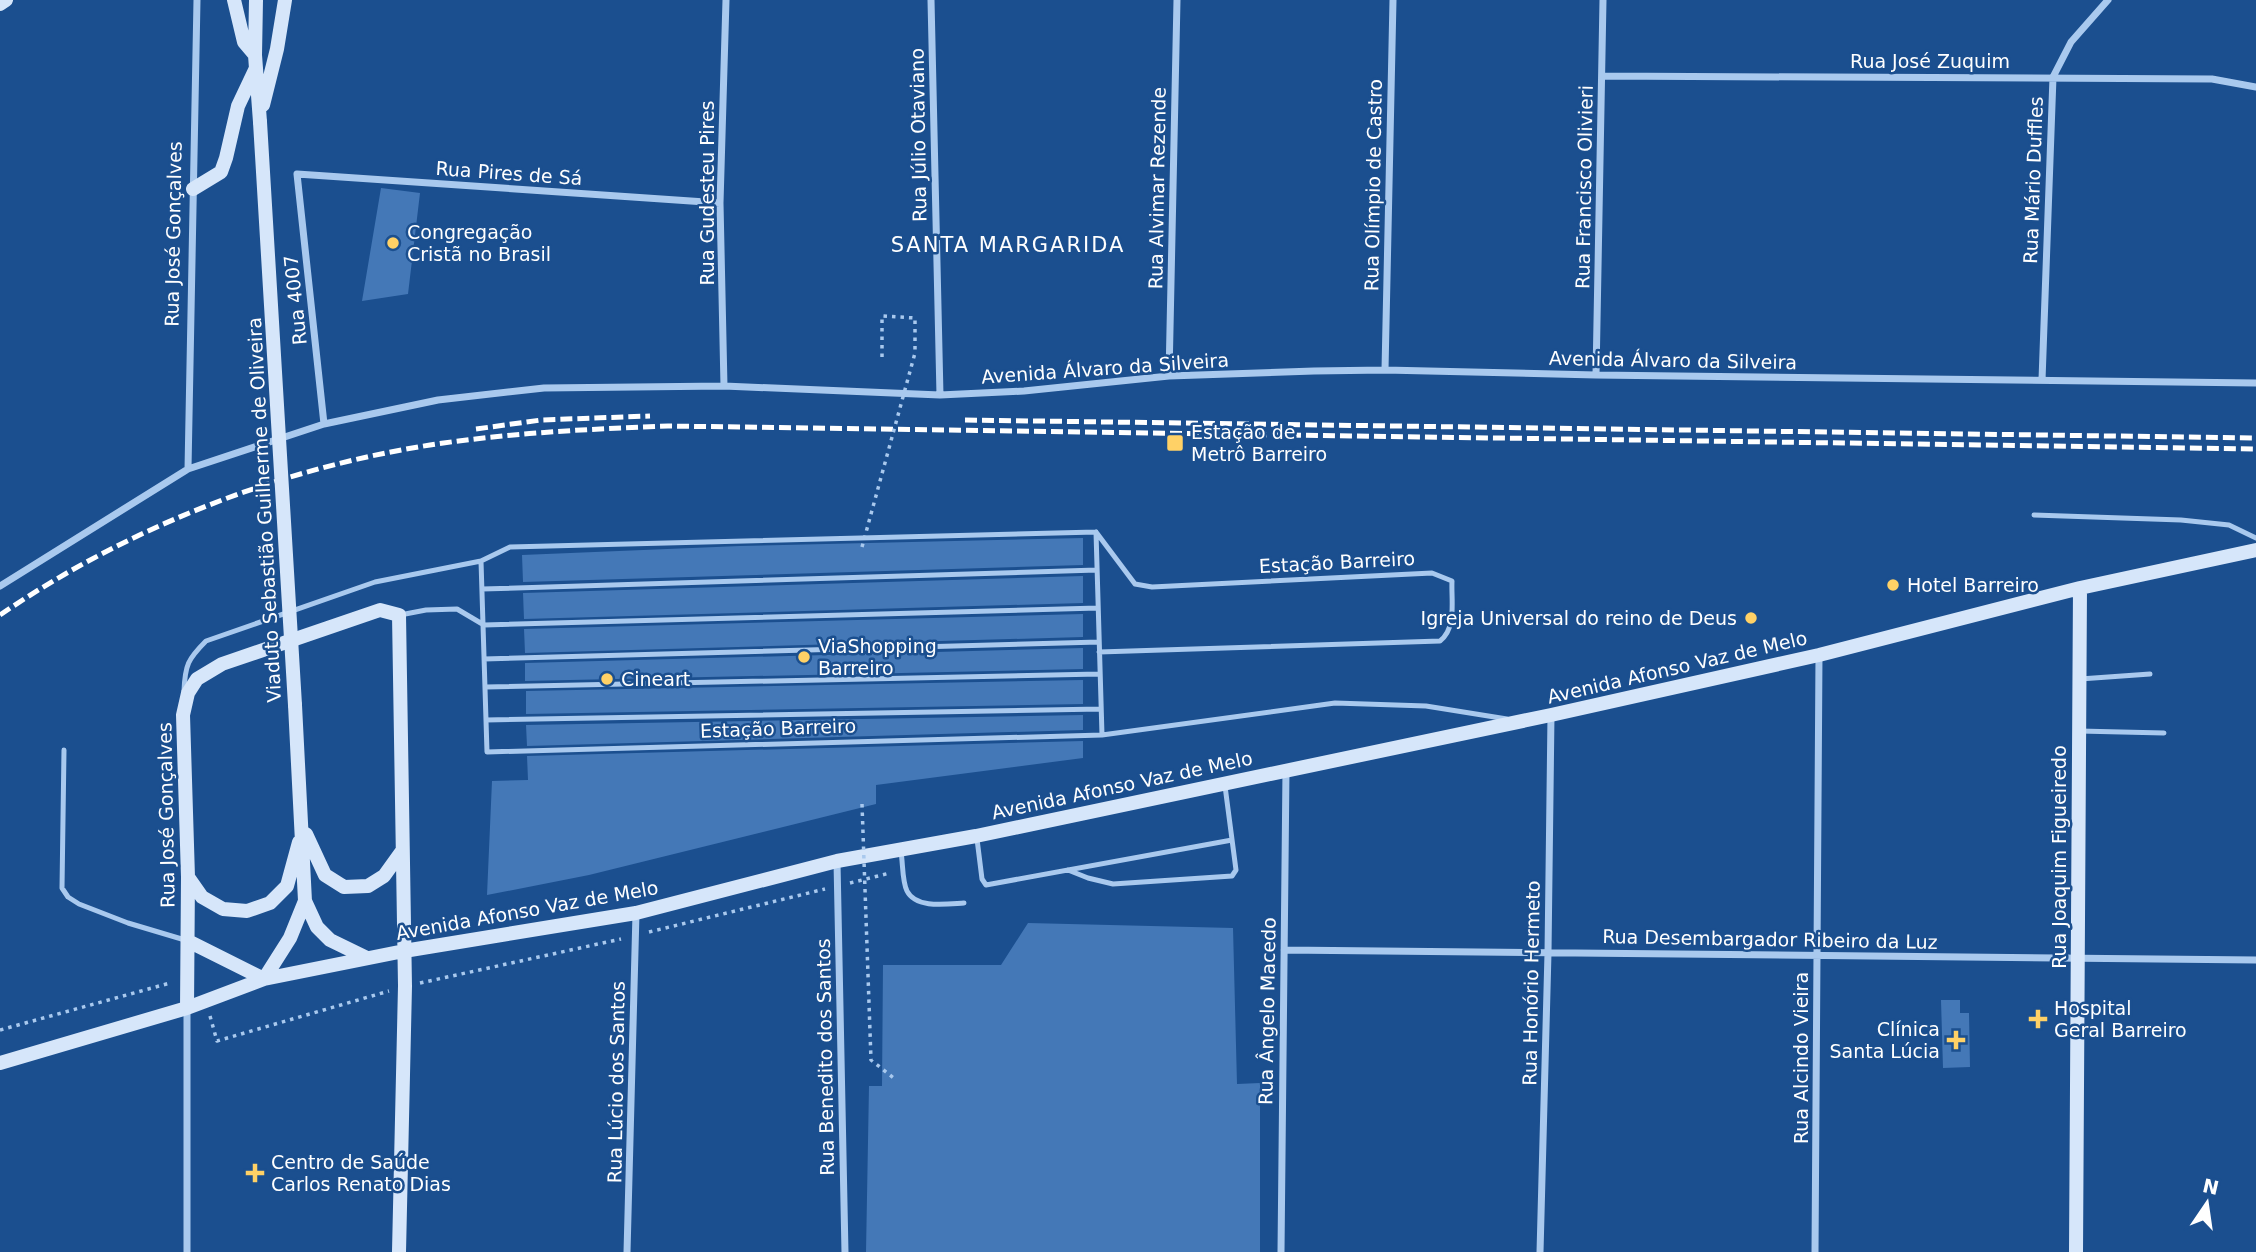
<svg xmlns="http://www.w3.org/2000/svg" width="2256" height="1252" viewBox="0 0 2256 1252" font-family="'DejaVu Sans',sans-serif">
	<rect width="100%" height="100%" fill="#1b4f8f"/>
	<!-- building -->
	<path fill="#4478b7" d="M 381,188 L 420,193 L 408,294 L 362,301 Z
		M 1083,538 L 1083,565 L 523,582 L 522,555 L 740,546 Z
		M 1083,576 L 1083,603 L 524,619 L 523,593 Z
		M 1083,614 L 1083,637 L 525,653 L 524,629 Z
		M 1083,648 L 1083,669 L 525,681 L 525,663 Z
		M 1083,680 L 1083,704 L 526,714 L 526,691 Z
		M 1083,715 L 1083,730 L 527,746 L 526,725 Z
		M 1083,741 L 1083,758 L 876,785 L 876,804 L 589,875 L 487,895 L 492,781 L 528,780 L 527,756 Z
		M 1028,923 L 1233,928 L 1237,1084 L 1260,1083 L 1260,1252 L 866,1252 L 869,1086 L 882,1086 L 883,965 L 1001,965 Z
		M 1941,1000 L 1960,1000 L 1960,1013 L 1969,1013 L 1970,1067 L 1943,1068 Z"/>
	<g fill="none" stroke-linecap="round" stroke-linejoin="round">
		<!-- path -->
		<path stroke="#a9c9ee" stroke-width="3.5" stroke-dasharray="3.5 5" stroke-linecap="butt" d="M 882,357 L 882,316 L 915,318 L 915,353
			M 850,883 L 890,873
			M 649,932 L 825,889
			M 420,983 L 621,939
			M 210,1016 L 217,1041 L 389,991
			M 0,1030 L 170,983"/>
		<!-- lane -->
		<path stroke="#a9c9ee" stroke-width="5" d="M 2034,515 L 2181,520 L 2229,525 L 2256,538
			M 1096,532 L 1135,584 L 1152,587 L 1432,573 L 1452,581 C 1451,600 1457,628 1440,641 L 1099,652
			M 1096,532 L 1102,735
			M 481,561 L 487,752 L 1102,735 L 1335,703 L 1426,706 L 1507,719
			M 482,589 L 1097,570
			M 400,615 L 426,610 L 457,609 L 484,625 L 1098,608
			M 484,659 L 1099,642
			M 2080,679 L 2150,674
			M 486,687 L 1099,674
			M 184,691 C 185,665 188,659 206,641 L 375,582 L 481,561 L 510,547 L 1096,532
			M 486,720 L 1101,709
			M 2079,731 L 2164,733
			M 64,750 L 62,888 L 68,897 L 79,904 L 128,923 L 185,940
			M 977,839 L 982,879 L 986,885 L 1232,840
			M 901,852 C 903,863 902,881 907,891 C 916,909 947,904 964,903
			M 1068,870 L 1088,878 L 1113,884 L 1232,876 L 1236,870 L 1225,786"/>
		<!-- street -->
		<path stroke="#a9c9ee" stroke-width="7" d="M 931,0 L 940,395
			M 1602,76 L 2212,79 L 2256,87
			M 1385,370 L 1393,0
			M 1596,375 L 1603,0
			M 1169,376 L 1177,0
			M 2042,380 L 2053,77 L 2071,42 L 2108,0
			M 724,386 L 720,203 L 726,0
			M 324,424 L 297,174 L 720,203
			M 188,469 L 197,0
			M 0,586 L 188,469 L 324,424 L 438,400 L 544,388 L 724,386 L 940,395 L 1024,391 L 1169,376 L 1314,371 L 1385,370 L 1596,375 L 2256,383
			M 837,862 L 845,1252
			M 1284,950 L 2256,960
			M 187,1252 L 187,1008
			M 627,1252 L 636,913
			M 1281,1252 L 1286,770
			M 1540,1252 L 1548,953 L 1551,715
			M 1815,1252 L 1819,655"/>
		<!-- secondary -->
		<path stroke="#d6e6fa" stroke-width="14" d="M 234,0 L 244,42 L 255,55
			M 256,0 L 255,55 L 260,122
			M 0,4 L 6,0
			M 263,105 L 277,49 L 285,0
			M 193,189 L 221,172 L 226,158 L 238,106 L 256,68
			M 295,705 L 305,901 L 317,927 L 330,940 L 367,958
			M 306,834 L 325,875 L 344,887 L 368,886 L 384,876 L 402,851
			M 188,877 L 202,897 L 223,909 L 247,911 L 270,903 L 287,886 L 299,842
			M 188,941 L 264,979
			M 264,979 L 290,938 L 305,901
			M 187,1008 L 188,877 L 183,715 L 188,693 L 197,679 L 222,664 L 380,610 L 399,615 L 405,986 L 399,1252
			M 0,1063 L 187,1008 L 264,979 L 404,951 L 636,913 L 837,861 L 976,836 L 1551,715 L 1819,655 L 2080,588 L 2256,550
			M 2076,1252 L 2080,588"/>
		<!-- rail -->
		<path stroke="#fff" stroke-width="5" stroke-dasharray="12 5" stroke-linecap="butt" d="M 965,420 L 2256,438
			M 476,429 L 541,420 L 650,416
			M 0,615 C 127,528 278,469 430,445 C 509,433 588,429 668,426 L 2256,449"/>
		<!-- path-bridge -->
		<path stroke="#a9c9ee" stroke-width="3.5" stroke-dasharray="3.5 5" stroke-linecap="butt" d="M 862,547 L 915,353
			M 862,804 L 871,1060 L 895,1079"/>
		<!-- secondary-bridge -->
		<path stroke="#d6e6fa" stroke-width="14" d="M 260,122 L 295,705"/>
	</g>
	<!-- markers -->
	<g fill="#ffd166" stroke="#1b4f8f" stroke-width="2.5">
		<circle cx="393" cy="243" r="7"/>
		<rect x="1166" y="434" width="18" height="18" rx="3.5"/>
		<circle cx="1893" cy="585" r="7"/>
		<circle cx="1751" cy="618" r="7"/>
		<circle cx="804" cy="657" r="7"/>
		<circle cx="607" cy="679" r="7"/>
		<path d="M2034.5 1008.5h7v7h7v7h-7v7h-7v-7h-7v-7h7z"/>
		<path d="M1952.5 1029.5h7v7h7v7h-7v7h-7v-7h-7v-7h7z"/>
		<path d="M251.5 1162.5h7v7h7v7h-7v7h-7v-7h-7v-7h7z"/>
	</g>
	<g text-anchor="middle" dominant-baseline="central" stroke-width="5" stroke-linejoin="round" paint-order="stroke">
		<!-- street labels -->
		<g font-size="19" fill="#fff" stroke="#1b4f8f">
			<text x="1930" y="61">Rua José Zuquim</text>
			<text transform="translate(918 135) rotate(-91)">Rua Júlio Otaviano</text>
			<text transform="translate(509 173) rotate(4)">Rua Pires de Sá</text>
			<text transform="translate(2033 180) rotate(-88)">Rua Mário Duffles</text>
			<text transform="translate(1373 185) rotate(-89)">Rua Olímpio de Castro</text>
			<text transform="translate(1584 187) rotate(-89)">Rua Francisco Olivieri</text>
			<text transform="translate(1157 188) rotate(-89)">Rua Alvimar Rezende</text>
			<text transform="translate(707 193) rotate(-90)">Rua Gudesteu Pires</text>
			<text transform="translate(173 234) rotate(-89)">Rua José Gonçalves</text>
			<text transform="translate(295 300) rotate(-96)">Rua 4007</text>
			<text transform="translate(1673 360) rotate(1)">Avenida Álvaro da Silveira</text>
			<text transform="translate(1105 368) rotate(-4)">Avenida Álvaro da Silveira</text>
			<text transform="translate(264 510) rotate(-93)">Viaduto Sebastião Guilherme de Oliveira</text>
			<text transform="translate(1337 562) rotate(-3)">Estação Barreiro</text>
			<text transform="translate(1677 667) rotate(-13)">Avenida Afonso Vaz de Melo</text>
			<text transform="translate(778 728) rotate(-2)">Estação Barreiro</text>
			<text transform="translate(1122 785) rotate(-12)">Avenida Afonso Vaz de Melo</text>
			<text transform="translate(166 815) rotate(-91)">Rua José Gonçalves</text>
			<text transform="translate(2059 857) rotate(-90)">Rua Joaquim Figueiredo</text>
			<text transform="translate(527 910) rotate(-10)">Avenida Afonso Vaz de Melo</text>
			<text transform="translate(1770 939) rotate(1)">Rua Desembargador Ribeiro da Luz</text>
			<text transform="translate(1531 983) rotate(-89)">Rua Honório Hermeto</text>
			<text transform="translate(1267 1011) rotate(-89)">Rua Ângelo Macedo</text>
			<text transform="translate(825 1057) rotate(-91)">Rua Benedito dos Santos</text>
			<text transform="translate(1801 1058) rotate(-90)">Rua Alcindo Vieira</text>
			<text transform="translate(616 1082) rotate(-89)">Rua Lúcio dos Santos</text>
		</g>
		<!-- poi labels -->
		<g font-size="19" fill="#fff" stroke="#1b4f8f" text-anchor="start">
			<text x="407" y="232">Congregação<tspan x="407" dy="22">Cristã no Brasil</tspan></text>
			<text x="1191" y="432">Estação de<tspan x="1191" dy="22">Metrô Barreiro</tspan></text>
			<text x="1907" y="585">Hotel Barreiro</text>
			<text x="1737" y="618" text-anchor="end">Igreja Universal do reino de Deus</text>
			<text x="818" y="646">ViaShopping<tspan x="818" dy="22">Barreiro</tspan></text>
			<text x="621" y="679">Cineart</text>
			<text x="2054" y="1008">Hospital<tspan x="2054" dy="22">Geral Barreiro</tspan></text>
			<text x="1940" y="1029" text-anchor="end">Clínica<tspan x="1940" dy="22">Santa Lúcia</tspan></text>
			<text x="271" y="1162">Centro de Saúde<tspan x="271" dy="22">Carlos Renato Dias</tspan></text>
		</g>
		<!-- neighbourhood labels -->
		<g font-size="21" letter-spacing="2" fill="#fff" stroke="#1b4f8f">
			<text x="1008" y="245">SANTA MARGARIDA</text>
		</g>
	</g>
	<!-- north arrow -->
	<g transform="translate(2207 1203) rotate(13)" stroke="#1b4f8f" stroke-width="5" paint-order="stroke">
	<path d="M0-5L12 26L0 18L-12 26Z" fill="#ffffff"/>
	<text y="-10" font-size="19" font-weight="bold" text-anchor="middle" fill="#ffffff">N</text>
	</g>
</svg>
